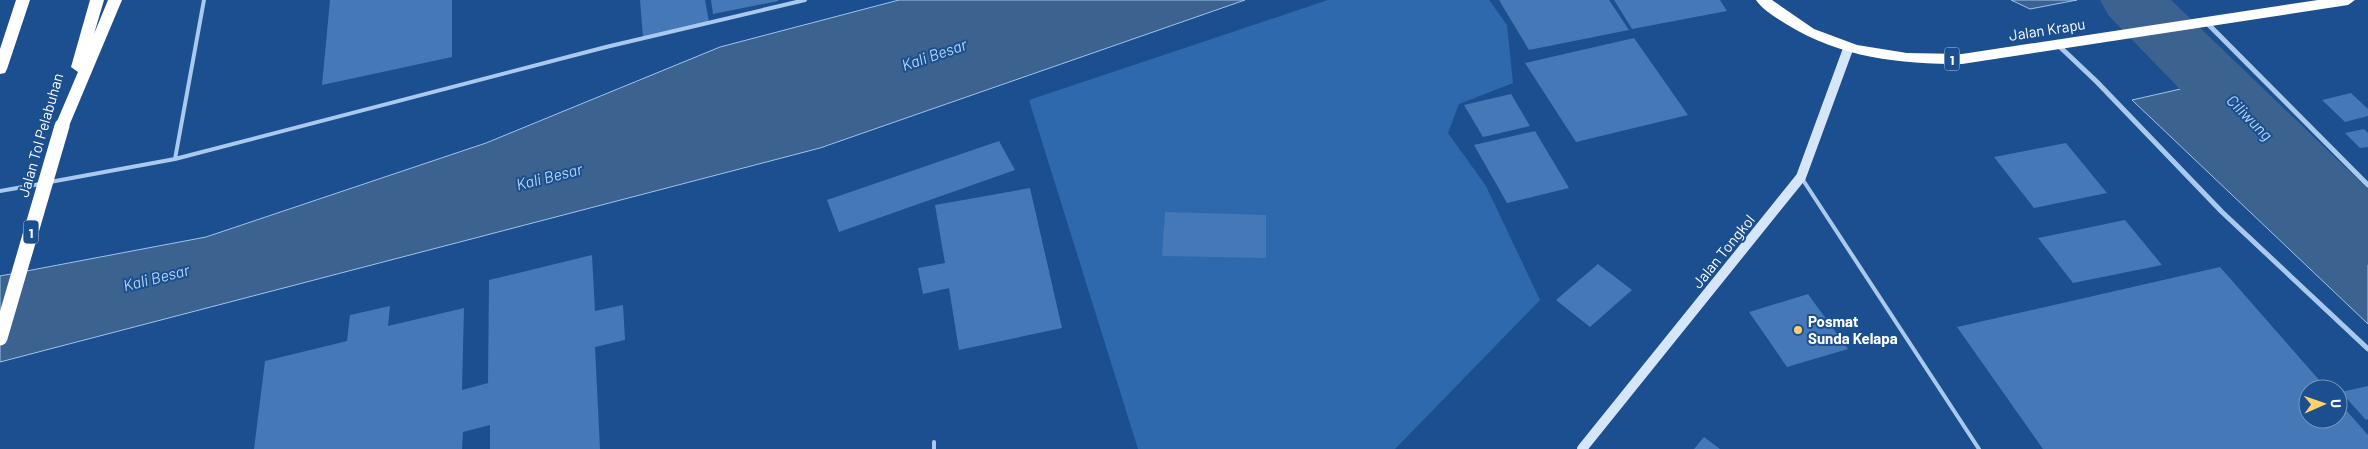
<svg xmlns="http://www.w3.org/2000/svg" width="2368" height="449" viewBox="0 0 2368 449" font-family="Barlow,sans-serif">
	<rect width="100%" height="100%" fill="#1b4f8f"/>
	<!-- green -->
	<path fill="#2e69ad" d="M 1328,0 L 1489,0 L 1507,25 L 1513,83 L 1459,104 L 1448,133 L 1486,186 L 1540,300 L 1395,449 L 1138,449 L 1029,100 Z"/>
	<!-- water -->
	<path fill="#3c6290" stroke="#9cc4f0" d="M 899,0 L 1245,0 L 820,148 L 0,362 L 0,276 L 206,237 L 486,143 L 720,47 Z
		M 2011,0 L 2077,0 L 2030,9 Z
		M 2245,79 L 2368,200 L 2368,324 L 2132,100 L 2185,88 Z"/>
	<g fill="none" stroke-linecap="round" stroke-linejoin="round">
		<!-- river -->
		<path fill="#3c6290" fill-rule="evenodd" d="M 2100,0 L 2171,0 L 2368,189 L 2368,265 L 2342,256 L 2109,16 Z"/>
	</g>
	<!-- building -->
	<path fill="#4478b7" d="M 330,0 L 452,0 L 452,57 L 322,85 Z
		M 640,0 L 705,0 L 709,22 L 643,37 Z
		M 711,0 L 778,0 L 778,1 L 713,14 Z
		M 1499,0 L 1609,0 L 1629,30 L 1529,50 Z
		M 1614,0 L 1720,0 L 1727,11 L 1632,29 Z
		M 1634,38 L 1688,115 L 1576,142 L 1525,63 Z
		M 2351,93 L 2368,109 L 2368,116 L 2345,122 L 2322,100 Z
		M 1511,94 L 1530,126 L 1483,137 L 1464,105 Z
		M 2364,129 L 2368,133 L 2368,147 L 2360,148 L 2345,133 Z
		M 1535,131 L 1569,188 L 1507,203 L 1474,145 Z
		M 999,141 L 1015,170 L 839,232 L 827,200 Z
		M 2066,143 L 2107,193 L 2034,208 L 1994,157 Z
		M 1030,188 L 1062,328 L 959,350 L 949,288 L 923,294 L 918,268 L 945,263 L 935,205 Z
		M 1165,212 L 1266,215 L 1266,258 L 1162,256 Z
		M 2125,220 L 2162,265 L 2073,283 L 2038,238 Z
		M 592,255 L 595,311 L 623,305 L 625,340 L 595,347 L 600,449 L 490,449 L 490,425 L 463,432 L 462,449 L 254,449 L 265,361 L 347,341 L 350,315 L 390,306 L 388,326 L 464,308 L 462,390 L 488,383 L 489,280 Z
		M 1598,264 L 1632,290 L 1590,327 L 1556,300 Z
		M 2220,267 L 2327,389 L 2308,389 L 2308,419 L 2338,419 L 2338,401 L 2368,435 L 2368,449 L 2043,449 L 1957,327 Z
		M 1808,294 L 1848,349 L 1787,367 L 1749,312 Z
		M 2368,386 L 2368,419 L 2366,420 L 2341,392 Z
		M 1704,437 L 1720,449 L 1694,449 Z"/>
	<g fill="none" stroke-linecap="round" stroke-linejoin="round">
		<!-- lane -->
		<path stroke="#a9c9ee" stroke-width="4" d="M 175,159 L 204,0
			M 1801,177 L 1979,449
			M 50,182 L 175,159 L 606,47 L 805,0
			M 0,191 L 40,184
			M 934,442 L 934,449"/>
		<!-- street -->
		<path stroke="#a9c9ee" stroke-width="5" d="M 2206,22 L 2368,185
			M 2058,45 L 2097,82 L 2222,212 L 2368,349"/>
		<!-- secondary -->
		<path stroke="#d6e6fa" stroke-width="10" d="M 1582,449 L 1801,177 L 1848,49"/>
		<!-- highway -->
		<path fill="#fff" fill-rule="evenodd" d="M 16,0 L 30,0 L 7,69 L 5,73 L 0,74 L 0,49 Z
			M 90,0 L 104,0 L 94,34 L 108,0 L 122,0 L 69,126 L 67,130 L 57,130 L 55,126 L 78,72 L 71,67 Z
			M 1756,0 L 1772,0 L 1814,29 L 1857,45 L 1907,53 L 1962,54 L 2318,0 L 2355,0 L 2348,5 L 1962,64 C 1899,64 1841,58 1786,24 C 1776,18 1762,9 1756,0 Z"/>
		<!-- highway-bridge -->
		<path stroke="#fff" stroke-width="15" d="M 0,338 L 62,126"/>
	</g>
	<!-- markers -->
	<circle fill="#ffd166" stroke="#1b4f8f" stroke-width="2" cx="1798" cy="330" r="5"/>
	<g text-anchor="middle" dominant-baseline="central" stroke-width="4" stroke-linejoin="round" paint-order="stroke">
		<!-- shield labels -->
		<g fill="#1b4f8f" stroke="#bbcadd" stroke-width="1">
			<rect x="1944.5" y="47.5" width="15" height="23" rx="4"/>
			<rect x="23.5" y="220.5" width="15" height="23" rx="4"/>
		</g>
		<g font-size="14" font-weight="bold" fill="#fff">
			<text x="1952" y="59">1</text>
			<text x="31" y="232">1</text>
		</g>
		<!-- street labels -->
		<g font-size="15" fill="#fff" stroke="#1b4f8f">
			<text transform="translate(2047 29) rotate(-9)">Jalan Krapu</text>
			<text transform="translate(40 135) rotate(-74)">Jalan Tol Pelabuhan</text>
			<text transform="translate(1723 251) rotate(-51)">Jalan Tongkol</text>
		</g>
		<!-- poi labels -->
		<g font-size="15" font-weight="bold" fill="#fff" stroke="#1b4f8f" text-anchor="start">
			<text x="1808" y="321">Posmat<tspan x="1808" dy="17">Sunda Kelapa</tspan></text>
		</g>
		<!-- water labels -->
		<g font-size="16" font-style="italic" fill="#b5d3f5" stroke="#1b4f8f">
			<text transform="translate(934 54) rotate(-19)">Kali Besar</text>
			<text transform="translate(2250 117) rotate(45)">Ciliwung</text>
			<text transform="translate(549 176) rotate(-14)">Kali Besar</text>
			<text transform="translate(156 277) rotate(-14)">Kali Besar</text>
		</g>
	</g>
	<!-- north arrow -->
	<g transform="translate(2323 404) rotate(88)"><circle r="24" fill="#1b4f8f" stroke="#7695bc"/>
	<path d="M0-4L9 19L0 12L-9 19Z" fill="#ffd166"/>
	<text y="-8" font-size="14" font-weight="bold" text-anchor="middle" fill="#ffffff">U</text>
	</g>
</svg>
